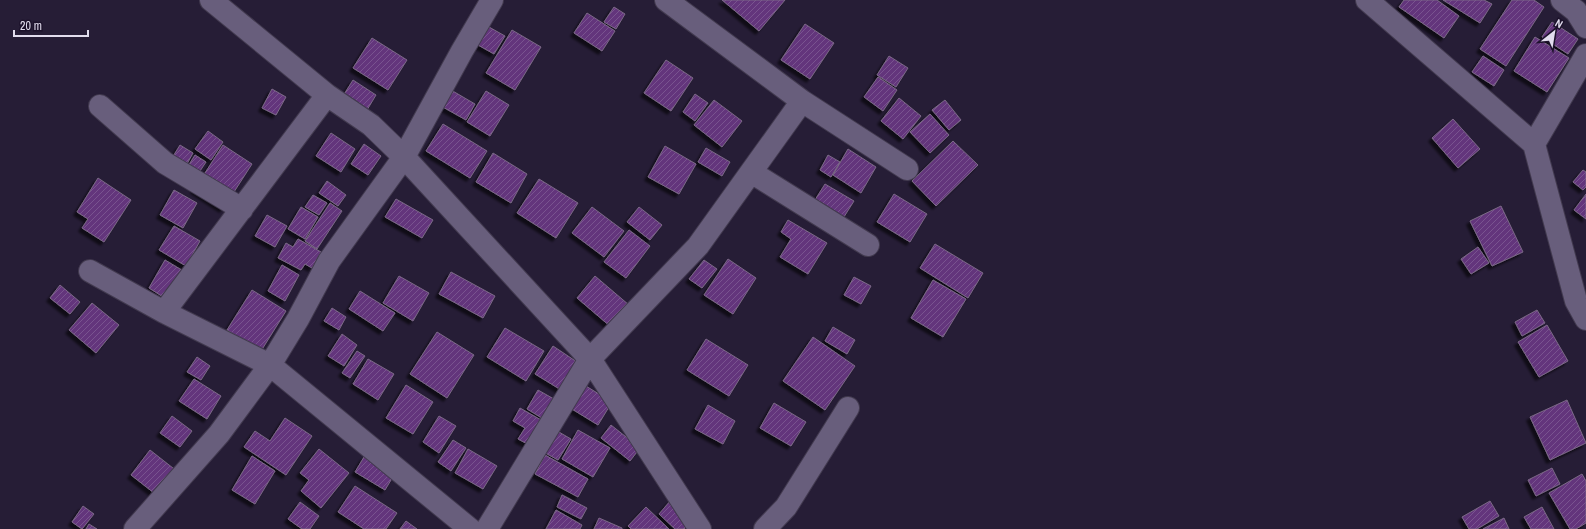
<svg xmlns="http://www.w3.org/2000/svg" width="1586" height="529" viewBox="0 0 1586 529" font-family="'Archivo Narrow',sans-serif">
	<defs>
		<pattern id="building-hatch" width="6" height="6" patternUnits="userSpaceOnUse"><rect width="6" height="6" fill="#63357c"/><path d="M-1 1l2-2M0 6l6-6M5 7l2-2" fill="none" stroke="#79528f"/></pattern>
		<filter id="shadow"><feDropShadow dx="-3.5" dy="3.5" stdDeviation="1" flood-color="#0009"/></filter>
	</defs>
	<rect width="100%" height="100%" fill="#261d36"/>
	<!-- building -->
	<path fill="url(#building-hatch)" stroke="#7b6986" filter="url(#shadow)" d="M 722,0 L 785,0 L 759,31 Z
		M 1404,0 L 1437,0 L 1459,16 L 1444,38 L 1399,7 Z
		M 1443,0 L 1484,0 L 1492,4 L 1480,23 Z
		M 1512,0 L 1534,0 L 1544,7 L 1506,66 L 1480,49 Z
		M 614,7 L 625,14 L 616,29 L 604,22 Z
		M 587,13 L 615,31 L 602,51 L 574,33 Z
		M 1552,22 L 1578,39 L 1568,54 L 1542,37 Z
		M 805,24 L 834,43 L 810,79 L 781,60 Z
		M 489,27 L 505,36 L 494,54 L 478,45 Z
		M 512,30 L 541,47 L 515,90 L 486,73 Z
		M 1535,37 L 1569,58 L 1547,92 L 1514,71 Z
		M 372,38 L 407,60 L 388,90 L 353,68 Z
		M 889,56 L 908,68 L 896,87 L 877,75 Z
		M 1483,56 L 1504,70 L 1494,86 L 1472,72 Z
		M 666,60 L 693,78 L 671,111 L 644,93 Z
		M 878,77 L 897,90 L 883,111 L 864,97 Z
		M 353,80 L 376,95 L 367,110 L 343,96 Z
		M 272,89 L 286,97 L 276,115 L 262,108 Z
		M 451,90 L 475,104 L 466,120 L 441,106 Z
		M 486,91 L 509,105 L 490,136 L 467,122 Z
		M 695,94 L 708,103 L 695,121 L 683,112 Z
		M 899,98 L 921,116 L 903,139 L 881,121 Z
		M 714,100 L 742,121 L 722,147 L 694,125 Z
		M 945,100 L 961,120 L 949,130 L 932,110 Z
		M 930,114 L 949,135 L 930,153 L 910,132 Z
		M 1453,119 L 1480,149 L 1458,168 L 1432,138 Z
		M 443,124 L 487,151 L 470,178 L 426,151 Z
		M 208,131 L 223,142 L 211,160 L 195,149 Z
		M 331,133 L 355,149 L 341,172 L 316,156 Z
		M 953,141 L 978,165 L 936,206 L 912,181 Z
		M 364,144 L 381,156 L 368,175 L 351,164 Z
		M 180,145 L 193,153 L 183,171 L 169,163 Z
		M 223,145 L 252,164 L 223,209 L 194,190 Z
		M 665,146 L 696,164 L 679,194 L 648,177 Z
		M 706,148 L 730,162 L 722,176 L 698,162 Z
		M 848,149 L 876,167 L 861,193 L 833,175 Z
		M 493,153 L 527,174 L 511,203 L 476,182 Z
		M 195,155 L 206,162 L 192,183 L 182,176 Z
		M 828,155 L 840,162 L 831,177 L 820,170 Z
		M 1583,170 L 1586,172 L 1586,187 L 1583,190 L 1573,182 Z
		M 98,178 L 131,200 L 104,242 L 82,228 L 88,219 L 77,212 Z
		M 539,179 L 578,203 L 556,238 L 517,213 Z
		M 327,181 L 346,195 L 338,206 L 319,193 Z
		M 825,184 L 854,201 L 837,228 L 808,211 Z
		M 174,190 L 197,203 L 183,228 L 160,215 Z
		M 894,194 L 927,214 L 910,242 L 877,222 Z
		M 1586,194 L 1586,219 L 1574,210 Z
		M 313,195 L 327,203 L 319,215 L 305,207 Z
		M 396,199 L 433,220 L 422,238 L 385,217 Z
		M 330,203 L 342,211 L 317,249 L 305,241 Z
		M 1501,206 L 1523,252 L 1492,266 L 1470,221 Z
		M 301,207 L 318,217 L 305,239 L 288,229 Z
		M 592,207 L 624,231 L 604,257 L 572,233 Z
		M 639,207 L 662,225 L 650,240 L 627,222 Z
		M 267,215 L 287,226 L 275,247 L 255,236 Z
		M 788,220 L 827,243 L 808,274 L 780,257 L 791,239 L 781,232 Z
		M 174,226 L 200,241 L 186,266 L 159,250 Z
		M 629,230 L 650,246 L 626,278 L 604,262 Z
		M 298,239 L 321,252 L 312,268 L 305,264 L 301,270 L 278,258 L 286,243 L 293,247 Z
		M 935,244 L 983,273 L 968,298 L 920,268 Z
		M 1478,247 L 1489,263 L 1471,274 L 1461,259 Z
		M 728,259 L 756,278 L 733,314 L 704,295 Z
		M 165,260 L 185,272 L 168,300 L 149,288 Z
		M 704,260 L 717,269 L 702,288 L 689,279 Z
		M 282,265 L 299,275 L 285,301 L 268,291 Z
		M 451,272 L 495,296 L 483,318 L 439,294 Z
		M 399,276 L 429,293 L 413,321 L 383,303 Z
		M 595,276 L 629,305 L 611,327 L 577,298 Z
		M 854,277 L 871,286 L 861,304 L 844,295 Z
		M 933,280 L 966,299 L 943,337 L 911,318 Z
		M 60,285 L 80,302 L 70,314 L 50,298 Z
		M 252,290 L 286,311 L 261,351 L 227,330 Z
		M 360,291 L 395,313 L 383,331 L 349,309 Z
		M 92,303 L 119,325 L 96,353 L 69,330 Z
		M 332,308 L 346,317 L 339,330 L 324,321 Z
		M 1537,310 L 1545,323 L 1522,336 L 1515,322 Z
		M 1547,325 L 1568,361 L 1539,377 L 1518,342 Z
		M 833,327 L 855,340 L 847,354 L 825,341 Z
		M 505,328 L 544,351 L 526,381 L 487,357 Z
		M 437,332 L 474,355 L 447,398 L 410,374 Z
		M 342,334 L 357,345 L 344,366 L 328,356 Z
		M 813,337 L 855,366 L 825,410 L 783,381 Z
		M 706,339 L 748,365 L 729,396 L 687,370 Z
		M 553,346 L 583,366 L 566,393 L 535,374 Z
		M 357,351 L 365,356 L 350,378 L 342,373 Z
		M 197,357 L 210,366 L 201,380 L 187,372 Z
		M 368,359 L 394,374 L 378,400 L 353,384 Z
		M 194,379 L 221,396 L 207,419 L 179,401 Z
		M 581,383 L 612,402 L 598,425 L 567,406 Z
		M 406,385 L 433,402 L 413,434 L 386,418 Z
		M 538,390 L 561,403 L 550,423 L 527,409 Z
		M 1567,400 L 1586,443 L 1550,460 L 1530,417 Z
		M 774,403 L 806,422 L 791,446 L 760,428 Z
		M 708,405 L 735,421 L 723,444 L 695,429 Z
		M 520,408 L 548,424 L 535,448 L 518,439 L 525,428 L 513,421 Z
		M 172,416 L 192,431 L 180,447 L 160,433 Z
		M 439,416 L 456,426 L 439,453 L 423,442 Z
		M 285,418 L 312,436 L 286,475 L 244,447 L 255,431 L 270,441 Z
		M 611,425 L 640,448 L 630,461 L 601,438 Z
		M 552,428 L 571,439 L 558,460 L 540,450 Z
		M 578,430 L 610,448 L 593,477 L 562,459 Z
		M 453,440 L 466,448 L 451,471 L 438,462 Z
		M 319,449 L 349,473 L 321,508 L 301,491 L 309,480 L 300,473 Z
		M 468,449 L 497,466 L 483,489 L 455,473 Z
		M 150,450 L 178,472 L 166,488 L 160,484 L 154,493 L 131,475 Z
		M 545,455 L 588,479 L 578,497 L 535,474 Z
		M 252,456 L 275,471 L 255,504 L 232,490 Z
		M 364,457 L 394,475 L 385,490 L 355,472 Z
		M 1552,468 L 1560,484 L 1536,496 L 1528,480 Z
		M 1582,474 L 1586,481 L 1586,523 L 1576,529 L 1570,529 L 1549,493 Z
		M 355,486 L 397,513 L 386,529 L 364,529 L 338,512 Z
		M 562,495 L 587,508 L 581,519 L 557,507 Z
		M 671,500 L 692,520 L 684,529 L 675,529 L 659,514 Z
		M 1490,501 L 1499,516 L 1477,529 L 1469,529 L 1462,517 Z
		M 300,502 L 319,516 L 310,529 L 302,529 L 288,519 Z
		M 83,506 L 94,514 L 82,529 L 72,522 Z
		M 646,507 L 669,529 L 631,529 L 628,526 Z
		M 1542,507 L 1554,529 L 1531,529 L 1524,517 Z
		M 556,510 L 582,525 L 580,529 L 546,529 Z
		M 599,518 L 622,528 L 622,529 L 594,529 Z
		M 1504,518 L 1509,529 L 1483,529 Z
		M 406,521 L 417,529 L 400,529 Z
		M 89,524 L 97,529 L 86,529 Z"/>
	<g fill="none" stroke-linecap="round" stroke-linejoin="round">
		<defs>
			<path id="minor" d="M 211,0 L 327,95
				M 1367,0 L 1534,144 L 1576,301 L 1586,319
				M 1562,0 L 1576,11 L 1586,27
				M 802,101 L 907,169
				M 100,106 L 165,163 L 242,209
				M 1534,144 L 1586,55
				M 751,172 L 868,245
				M 90,271 L 164,312 L 270,365 L 470,529
				M 164,312 L 327,95 L 371,125 L 404,157 L 590,359 L 700,529
				M 135,529 L 219,434 L 270,365 L 298,319 L 329,261 L 404,157 L 462,51 L 492,0
				M 487,529 L 590,359 L 698,246 L 802,101 L 666,0
				M 765,529 L 786,507 L 848,408"/>
		</defs>
		<!-- minor casing -->
		<use href="#minor" stroke="#423a4f" stroke-width="24"/>
		<!-- minor -->
		<use href="#minor" stroke="#685e7c" stroke-width="22"/>
	</g>
	<!-- north arrow -->
	<g transform="translate(1554 32) rotate(30)" stroke="#1d132c" stroke-width="3" paint-order="stroke">
	<path d="M0-3L7 15L0 10L-7 15Z" fill="#e2ddee"/>
	<text y="-6" font-size="11" font-weight="bold" text-anchor="middle" fill="#e2ddee">N</text>
	</g>
	<!-- scale -->
	<path d="M14 30v6h74v-6" fill="none" stroke="#e2ddee" stroke-width="2"/>
	<text x="20" y="30" font-size="12" fill="#e2ddee" stroke="#1d132c" stroke-width="3" paint-order="stroke">20 m</text>
</svg>
